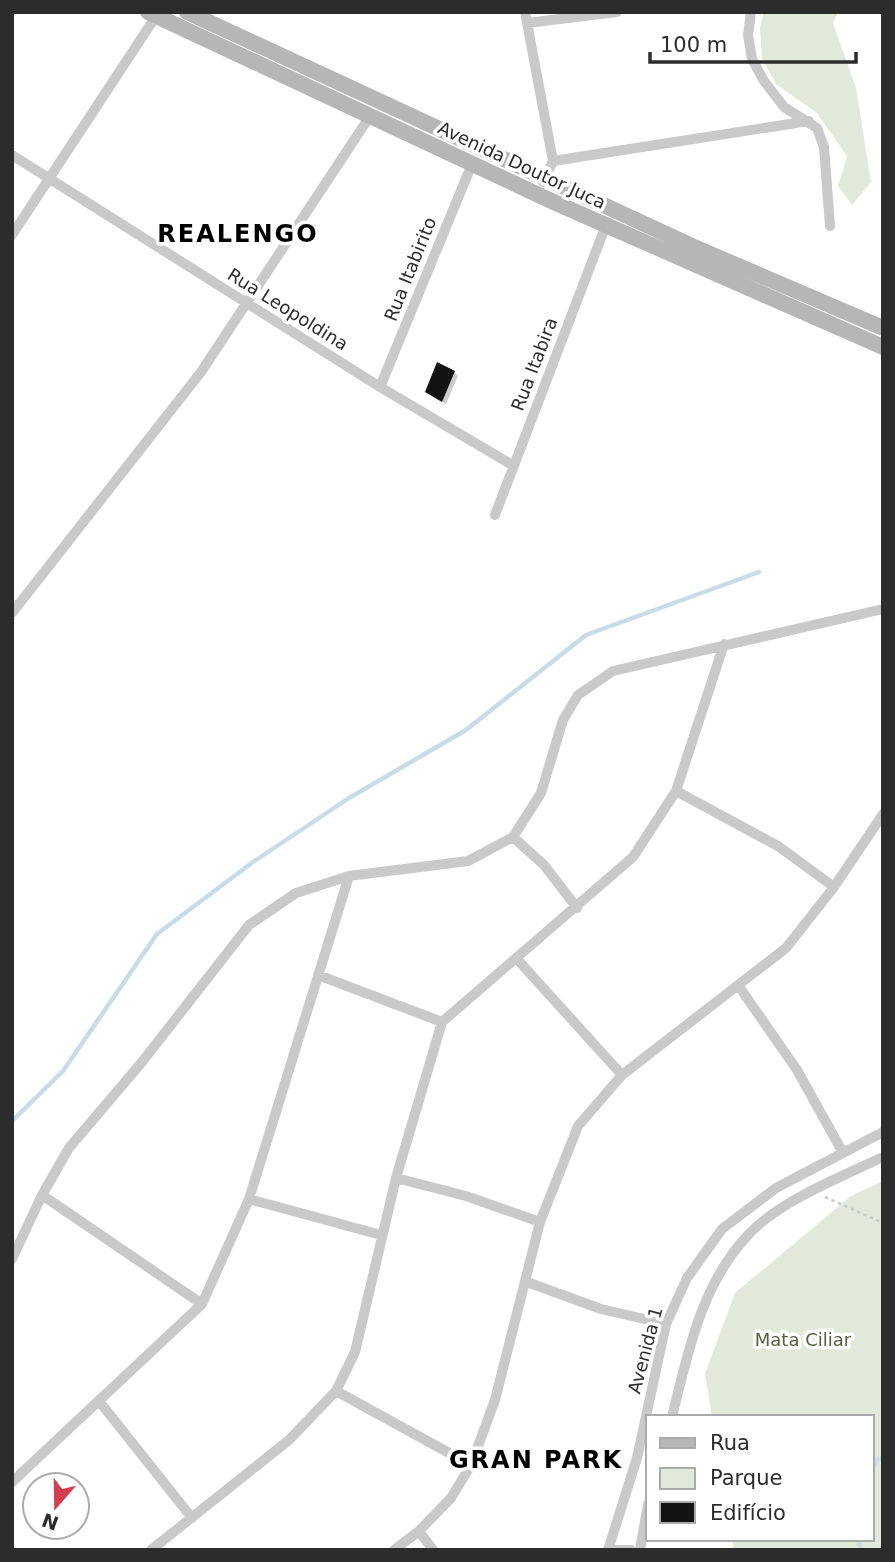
<svg xmlns="http://www.w3.org/2000/svg" width="895" height="1562" viewBox="0 0 895 1562" font-family="'DejaVu Sans',sans-serif">
	<rect width="100%" height="100%" fill="#fff"/>
	<!-- green -->
	<path fill="#e2e8da" d="M 764,12 L 838,12 L 833,23 L 856,88 L 871,182 L 852,205 L 838,186 L 847,156 L 817,113 L 776,84 L 762,59 L 760,28 Z
		M 883,1181 L 883,1550 L 734,1550 L 732,1539 L 872,1539 L 872,1417 L 712,1417 L 705,1374 L 735,1293 L 851,1196 Z"/>
	<!-- shadow -->
	<path fill="#0003" d="M 454,372 L 458,376 L 446,404 L 427,392 Z"/>
	<g fill="none" stroke-linecap="round" stroke-linejoin="round">
		<!-- stream -->
		<path stroke="#c8dce6" stroke-width="4.5" d="M 12,1121 L 63,1071 L 157,934 L 253,862 L 349,798 L 466,730 L 586,635 L 759,572
			M 872,1468 L 878,1459 L 883,1458
			M 858,1539 L 861,1550"/>
	</g>
	<!-- building -->
	<path fill="#131313" d="M 437,362 L 455,371 L 442,402 L 425,392 Z"/>
	<g fill="none" stroke-linecap="round" stroke-linejoin="round">
		<!-- path -->
		<path stroke="#c9c9c9" stroke-width="2.5" stroke-dasharray="3.5 3.5" stroke-linecap="butt" d="M 825,1197 L 883,1223"/>
		<!-- street -->
		<path stroke="#c9c9c9" stroke-width="10" d="M 525,12 L 553,161 L 543,182
			M 751,12 L 748,35 L 752,59 L 764,81 L 784,107 L 817,128 L 824,147 L 830,226
			M 527,23 L 617,12
			M 12,155 L 380,387 L 514,466
			M 553,161 L 809,121
			M 12,235 L 156,16
			M 380,387 L 472,164
			M 495,515 L 606,225
			M 12,613 L 201,372 L 370,116
			M 676,791 L 778,846 L 834,887
			M 513,837 L 544,865 L 577,908
			M 516,958 L 622,1075
			M 318,975 L 442,1022
			M 738,985 L 797,1070 L 842,1151
			M 396,1178 L 466,1196 L 540,1222
			M 42,1195 L 202,1304
			M 249,1199 L 381,1235
			M 12,1259 L 42,1195 L 69,1148 L 142,1062 L 249,925 L 296,893 L 349,876 L 468,861 L 513,837 L 541,793 L 563,720 L 578,695 L 613,671 L 883,609
			M 527,1282 L 601,1309 L 666,1324
			M 336,1391 L 471,1465
			M 99,1401 L 192,1518
			M 672,1417 C 688,1352 701,1285 748,1235 C 779,1201 841,1177 883,1157
			M 12,1482 L 202,1304 L 249,1199 L 349,876
			M 419,1531 L 433,1550
			M 151,1550 L 289,1440 L 336,1391 L 355,1352 L 396,1178 L 442,1022 L 633,857 L 676,791 L 724,644
			M 394,1550 L 419,1531 L 451,1498 L 471,1465 L 495,1400 L 540,1222 L 578,1126 L 622,1075 L 786,948 L 834,887 L 883,814
			M 608,1550 L 637,1458 L 666,1324 L 687,1278 L 722,1229 L 776,1188 L 883,1132
			M 614,1550 L 631,1550
			M 640,1550 L 648,1504"/>
		<!-- secondary -->
		<path stroke="#b6b6b6" stroke-width="16" d="M 148,12 L 558,204 L 883,347
			M 187,12 L 694,247 L 883,328"/>
	</g>
	<g text-anchor="middle" dominant-baseline="central" stroke-width="7" stroke-linejoin="round" paint-order="stroke">
		<!-- street labels -->
		<g font-size="18" fill="#2c2c2c" stroke="#fff">
			<text transform="translate(522 165) rotate(25)">Avenida Doutor Juca</text>
			<text transform="translate(410 269) rotate(-68)">Rua Itabirito</text>
			<text transform="translate(288 309) rotate(32)">Rua Leopoldina</text>
			<text transform="translate(534 364) rotate(-69)">Rua Itabira</text>
			<text transform="translate(645 1350) rotate(-75)">Avenida 1</text>
		</g>
		<!-- park labels -->
		<g font-size="18" fill="#51623e" stroke="#fff">
			<text x="803" y="1339">Mata Ciliar</text>
		</g>
		<!-- district labels -->
		<g font-size="24" font-weight="bold" letter-spacing="2" fill="#000" stroke="#fff">
			<text x="238" y="234">REALENGO</text>
			<text x="536" y="1460">GRAN PARK</text>
		</g>
	</g>
	<!-- border -->
	<rect width="895" height="1562" fill="none" stroke="#2c2c2c" stroke-width="28"/>
	<!-- legend -->
	<rect x="646" y="1415" width="228" height="126" fill="#ffffff" stroke="#ababab" stroke-width="2"/>
	<rect x="660" y="1438" width="35" height="10" fill="#b6b6b6" stroke="#ababab" stroke-width="2"/>
	<text x="710" y="1450" font-size="21" fill="#2c2c2c">Rua</text>
	<rect x="660" y="1468" width="35" height="21" fill="#e2e8da" stroke="#ababab" stroke-width="2"/>
	<text x="710" y="1485" font-size="21" fill="#2c2c2c">Parque</text>
	<rect x="660" y="1502" width="35" height="21" fill="#131313" stroke="#ababab" stroke-width="2"/>
	<text x="710" y="1520" font-size="21" fill="#2c2c2c">Edifício</text>
	<!-- north arrow -->
	<g transform="translate(56 1506) rotate(200)"><circle r="33" fill="#ffffff" stroke="#ababab" stroke-width="2"/>
	<path d="M0-5L12 26L0 18L-12 26Z" fill="#d33e51"/>
	<text y="-10" font-size="19" font-weight="bold" text-anchor="middle" fill="#2c2c2c">N</text>
	</g>
	<!-- scale -->
	<path d="M650 52v10h206v-10" fill="none" stroke="#2c2c2c" stroke-width="3.5"/>
	<text x="660" y="52" font-size="21" fill="#2c2c2c" stroke="#ffffff" stroke-width="5" paint-order="stroke">100 m</text>
</svg>
